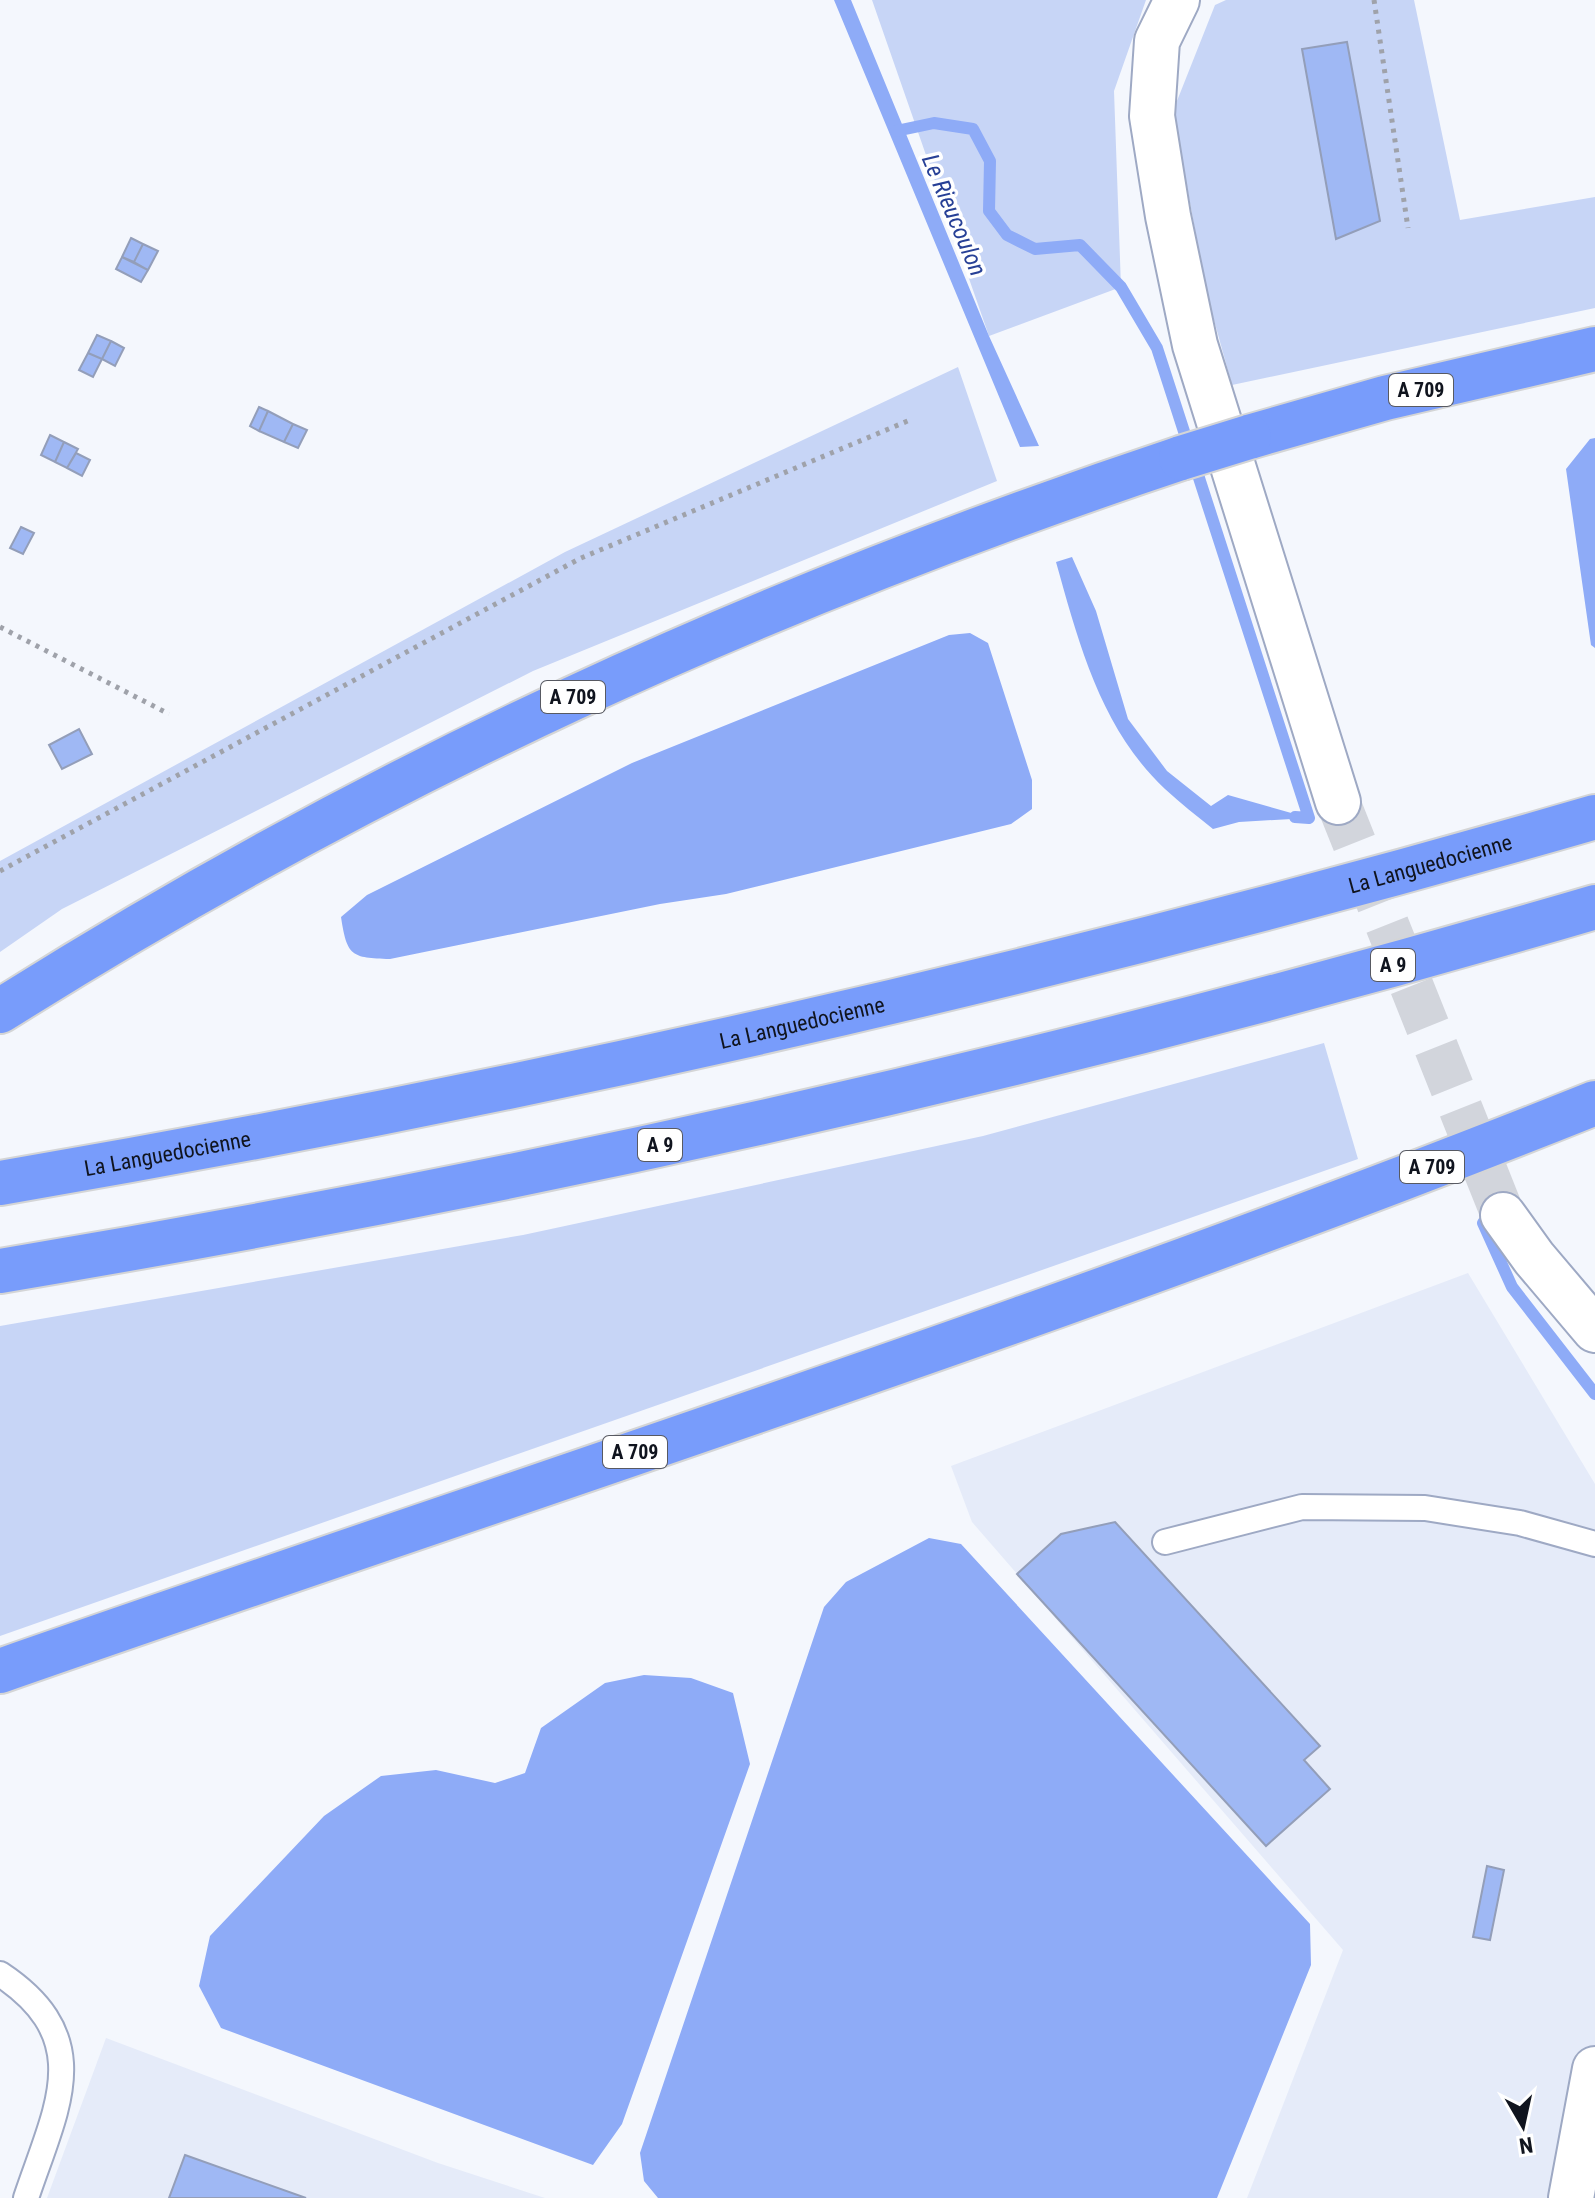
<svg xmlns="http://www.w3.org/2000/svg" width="1595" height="2198" viewBox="0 0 1595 2198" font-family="'Roboto Condensed',sans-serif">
	<rect width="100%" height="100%" fill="#f4f7fd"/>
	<!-- built -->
	<path fill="#e5ebf9" d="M 1468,1273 L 1595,1484 L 1595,2198 L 1247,2198 L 1343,1950 L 972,1522 L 951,1466 Z
		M 106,2038 L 438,2163 L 545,2198 L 47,2198 Z"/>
	<!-- green -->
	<path fill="#c7d5f6" d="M 872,0 L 1146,0 L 1114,91 L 1121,287 L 989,336 Z
		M 1226,0 L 1414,0 L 1460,220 L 1595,197 L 1595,308 L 1232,385 L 1207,295 L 1173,111 L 1215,5 Z
		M 958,367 L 997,481 L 533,671 L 62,909 L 0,952 L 0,861 L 565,552 Z
		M 1324,1043 L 1358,1159 L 0,1636 L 0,1326 L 523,1235 L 983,1136 Z"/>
	<!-- water -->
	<path fill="#8eabf7" d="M 834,0 L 851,0 L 989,336 L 1039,446 L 1020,447 Z
		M 1595,438 L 1595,648 L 1591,645 L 1566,469 L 1590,439 Z
		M 1072,557 L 1096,611 L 1128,719 L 1167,771 L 1211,806 L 1228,795 L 1309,818 L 1239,822 L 1213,829 C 1197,816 1180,803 1165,789 C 1101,729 1079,644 1056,562 Z
		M 970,633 L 988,643 L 1032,780 L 1032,809 L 1011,824 L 726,894 L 660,904 L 390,959 C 351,958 347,956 341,917 L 367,895 L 632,763 L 949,635 Z
		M 929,1538 L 961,1544 L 1310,1924 L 1311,1965 L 1217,2198 L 658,2198 L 644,2181 L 640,2153 L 824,1607 L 846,1582 Z
		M 644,1675 L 691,1678 L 733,1693 L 750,1764 L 622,2124 L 593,2165 L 221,2028 L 199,1986 L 210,1936 L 324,1816 L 381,1776 L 436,1770 L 495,1783 L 525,1773 L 541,1728 L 605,1683 Z"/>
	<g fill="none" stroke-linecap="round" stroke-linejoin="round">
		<!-- stream -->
		<path stroke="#8eabf7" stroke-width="12" d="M 896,131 L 934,123 L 973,129 L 990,161 L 989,211 L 1007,235 L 1035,249 L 1080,245 L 1121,287 L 1157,348 L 1309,818 L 1295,817
			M 1483,1223 L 1512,1287 L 1595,1394"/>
	</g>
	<!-- building -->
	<path fill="#9fb8f4" stroke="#939eb9" stroke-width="2" d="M 1347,42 L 1380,221 L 1336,239 L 1302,49 Z
		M 131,238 L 143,244 L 134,262 L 122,257 Z
		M 143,244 L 158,251 L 148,270 L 134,262 Z
		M 122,257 L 148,270 L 141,282 L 116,269 Z
		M 97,335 L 111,341 L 102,359 L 88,353 Z
		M 111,341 L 124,348 L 115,366 L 102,359 Z
		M 88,353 L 102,359 L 93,377 L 79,370 Z
		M 259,407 L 268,411 L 259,431 L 250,426 Z
		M 268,411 L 293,424 L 284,442 L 259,431 Z
		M 293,424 L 307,430 L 298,448 L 284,442 Z
		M 50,435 L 64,442 L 55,462 L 41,455 Z
		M 64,442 L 78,449 L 67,468 L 55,462 Z
		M 76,453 L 90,460 L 82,476 L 67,468 Z
		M 21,527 L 34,533 L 23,554 L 10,548 Z
		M 79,729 L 92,754 L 62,769 L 49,745 Z
		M 1115,1522 L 1320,1746 L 1304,1760 L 1330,1789 L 1266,1846 L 1017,1574 L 1061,1534 Z
		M 1487,1866 L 1504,1870 L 1490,1940 L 1473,1937 Z
		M 185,2155 L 306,2198 L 169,2198 Z"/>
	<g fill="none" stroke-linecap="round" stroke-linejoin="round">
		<!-- street-tunnel -->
		<path stroke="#d2d5dc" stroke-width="44" stroke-dasharray="44 22" stroke-linecap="butt" d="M 1338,802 L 1503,1215"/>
		<defs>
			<path id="lane" d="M 1165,1542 L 1302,1507 L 1425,1508 L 1520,1523 L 1595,1544
				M 0,1974 C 98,2039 56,2108 26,2198"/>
			<path id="street" d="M 1177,0 L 1157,41 L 1152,116 L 1168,216 L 1195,345 L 1338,802
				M 1503,1215 L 1534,1258 L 1595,1330
				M 1571,2198 L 1595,2069"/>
			<g id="highway">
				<path d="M 1249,437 L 1385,398 L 1595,349"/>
				<path d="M 0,1011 C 375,774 761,598 1181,458"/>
				<path id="s1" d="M 0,1183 C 539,1091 1070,969 1595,817"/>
				<path d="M 0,1271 C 538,1181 1071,1061 1595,907"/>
				<path d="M 0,1671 C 532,1485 1071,1313 1595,1103"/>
			</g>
		</defs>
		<!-- lane casing -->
		<use href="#lane" stroke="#9ea9c4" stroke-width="28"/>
		<!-- street casing -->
		<use href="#street" stroke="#9ea9c4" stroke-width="48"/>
		<!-- highway casing -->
		<use href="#highway" stroke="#d4d5d6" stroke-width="48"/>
		<!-- path -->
		<path stroke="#9fa2aa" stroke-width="5" stroke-dasharray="4 6" stroke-linecap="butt" d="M 1374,0 L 1408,228
			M 0,627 L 169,714
			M 0,871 L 581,558 L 910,420"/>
		<!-- lane -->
		<use href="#lane" stroke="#fff" stroke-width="24"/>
		<!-- street -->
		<use href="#street" stroke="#fff" stroke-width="44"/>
		<!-- highway -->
		<use href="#highway" stroke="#789cfb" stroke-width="44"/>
		<defs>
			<path id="highway-bridge" d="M 1181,458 L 1249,437"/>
		</defs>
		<!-- highway-bridge casing -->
		<use href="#highway-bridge" stroke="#d4d5d6" stroke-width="48" stroke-linecap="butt"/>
		<!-- highway-bridge -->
		<use href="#highway-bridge" stroke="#789cfb" stroke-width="44"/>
	</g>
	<g text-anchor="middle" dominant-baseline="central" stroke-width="7" stroke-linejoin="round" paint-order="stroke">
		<!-- shield labels -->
		<g fill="#fff" stroke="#585a62" stroke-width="2">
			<rect x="1389" y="374" width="64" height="32" rx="6"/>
			<rect x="541" y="681" width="64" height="32" rx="6"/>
			<rect x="1371" y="949" width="44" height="32" rx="6"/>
			<rect x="638" y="1129" width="44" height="32" rx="6"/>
			<rect x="1400" y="1151" width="64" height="32" rx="6"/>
			<rect x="603" y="1436" width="64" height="32" rx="6"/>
		</g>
		<g font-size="20" font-weight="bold" fill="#10141e">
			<text x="1421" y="390">A 709</text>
			<text x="573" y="697">A 709</text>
			<text x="1393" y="965">A 9</text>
			<text x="660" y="1145">A 9</text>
			<text x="1432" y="1167">A 709</text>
			<text x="635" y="1452">A 709</text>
		</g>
		<!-- street labels -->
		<g font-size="22" fill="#10141e" stroke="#fff">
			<text stroke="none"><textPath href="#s1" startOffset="1466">La Languedocienne</textPath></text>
			<text stroke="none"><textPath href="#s1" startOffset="818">La Languedocienne</textPath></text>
			<text stroke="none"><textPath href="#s1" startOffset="170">La Languedocienne</textPath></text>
		</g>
		<!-- water labels -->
		<g font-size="24" font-style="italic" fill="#274096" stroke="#fff">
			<text transform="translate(954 215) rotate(67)">Le Rieucoulon</text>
		</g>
	</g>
	<!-- north arrow -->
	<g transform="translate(1523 2126) rotate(171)" stroke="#ffffff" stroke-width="6" paint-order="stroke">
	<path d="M0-6L14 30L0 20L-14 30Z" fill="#10141e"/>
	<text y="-12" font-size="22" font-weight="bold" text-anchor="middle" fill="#10141e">N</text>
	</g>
</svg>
